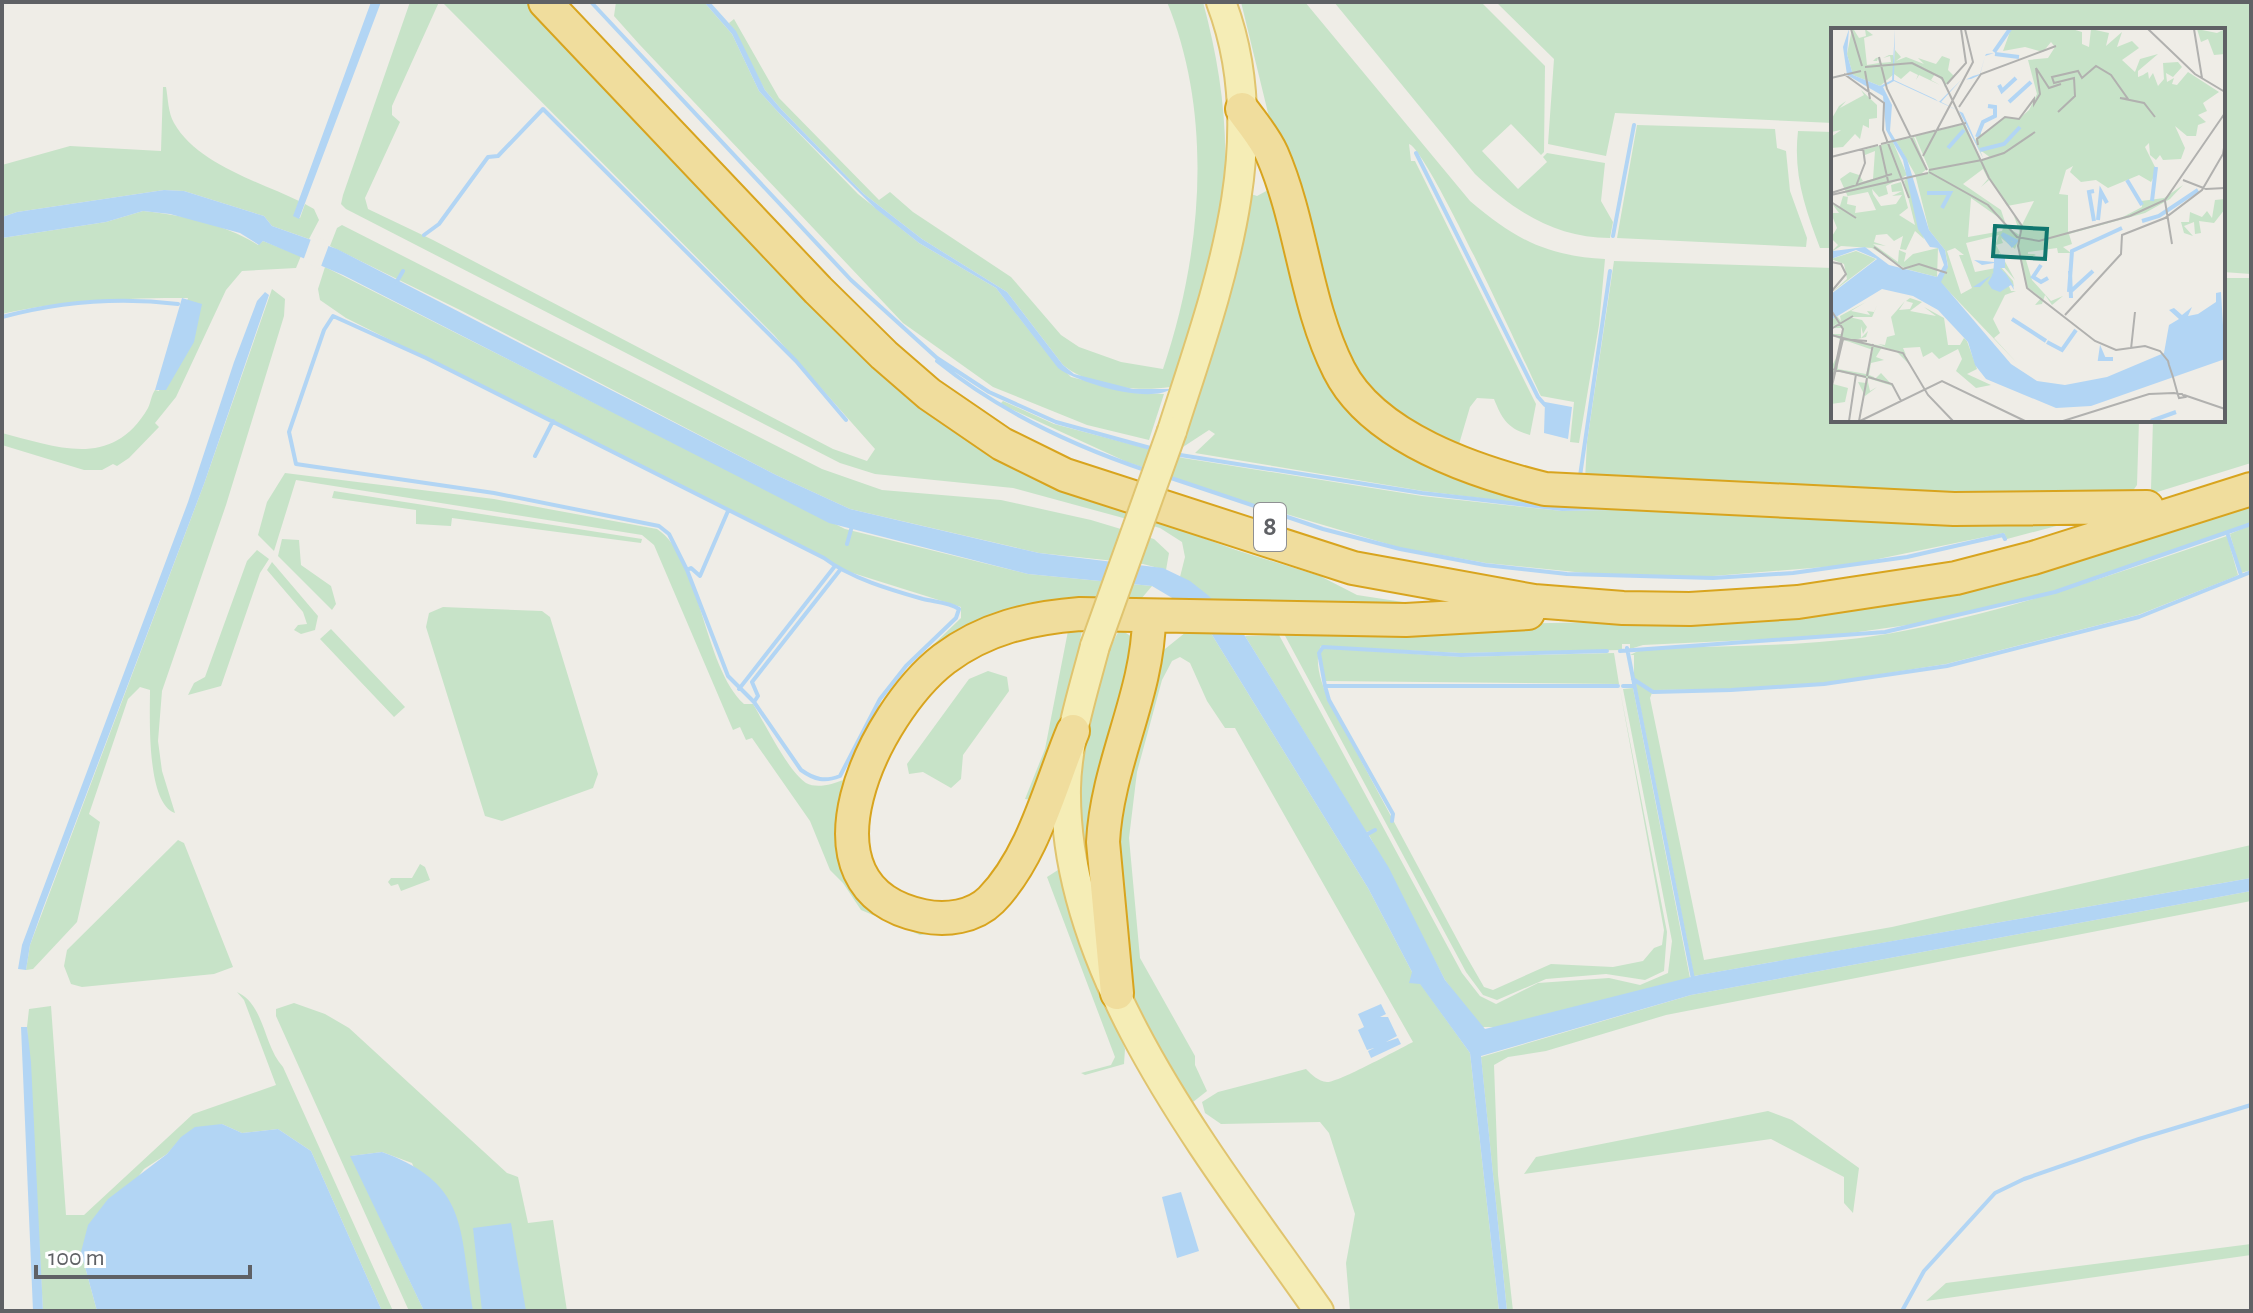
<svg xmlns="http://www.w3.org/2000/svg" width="2253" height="1313" viewBox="0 0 2253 1313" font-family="'Alegreya Sans',sans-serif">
	<rect width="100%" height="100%" fill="#efede7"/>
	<!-- green -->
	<path fill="#c7e3c8" d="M 410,2 L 439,2 L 392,106 L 392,115 L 400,122 L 365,198 L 368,209 L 433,240 L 833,449 L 867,461 L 875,449 L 774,335 L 442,2 L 527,2 L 861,357 L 922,409 L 976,447 L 1021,472 L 1236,550 L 1320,576 L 1357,595 L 1455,610 L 1221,608 L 1180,577 L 1185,557 L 1182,542 L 1160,528 L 1013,488 L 875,474 L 840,463 L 346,209 L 341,204 L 343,195 Z
		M 616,2 L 704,2 L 732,34 L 759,91 L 779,113 L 858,194 L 919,243 L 996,288 L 1047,353 L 1071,377 L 1134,393 L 1164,394 L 1149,440 L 1087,425 L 993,387 L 903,323 L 639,44 L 614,16 Z
		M 1167,2 L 1203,2 C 1220,65 1230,132 1223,198 C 1216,259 1194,318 1176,377 L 1170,387 C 1137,392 1090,387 1063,365 L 1007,292 L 922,239 L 864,194 L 781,109 L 765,90 L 729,23 L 734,19 L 779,98 L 879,200 L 890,192 L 913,212 L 1011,277 L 1061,335 L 1079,347 L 1121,362 L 1163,369 C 1202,254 1214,117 1167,2 Z
		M 1241,2 L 1305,2 L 1470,201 C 1515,239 1546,256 1605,259 L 1599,325 L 1579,443 L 1570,442 L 1574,402 L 1541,396 C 1525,363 1428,150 1409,144 L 1411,161 L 1415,161 L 1536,404 L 1530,435 C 1508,429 1502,419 1494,399 L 1477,398 L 1470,407 L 1457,451 L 1400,420 L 1359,376 L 1343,349 L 1294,172 L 1269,117 Z
		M 1334,2 L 1481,2 L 1545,66 L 1544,152 L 1541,155 L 1511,124 L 1482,151 L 1518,189 L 1547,162 L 1543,157 L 1547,153 L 1605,163 L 1601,201 L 1613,222 L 1610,238 C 1555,238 1514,211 1475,174 Z
		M 1496,2 L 2251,2 L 2251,274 L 2223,272 L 2223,30 L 1833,30 L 1833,123 L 1615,113 L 1606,156 L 1548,144 L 1554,59 Z
		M 163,87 L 166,87 C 168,98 168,113 174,123 C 197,164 260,182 299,201 L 294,215 L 300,218 L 305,204 L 314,209 L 319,220 L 309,239 L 272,226 L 264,216 L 184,191 L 164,190 L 17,212 L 2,217 L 2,165 L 70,146 L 161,151 Z
		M 1637,125 L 1775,129 L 1777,148 L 1786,151 L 1790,191 L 1807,238 L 1806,247 L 1617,238 Z
		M 1798,131 L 1833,132 L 1833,248 L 1820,248 C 1805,208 1793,174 1798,131 Z
		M 1270,189 L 1364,423 L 1651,505 L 1561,508 L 1423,491 L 1195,453 L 1215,434 L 1209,430 L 1183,447 L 1229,300 L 1247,206 L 1251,194 L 1257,196 Z
		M 143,211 C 182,215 225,224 258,245 L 263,241 L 301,256 L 296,268 L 242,271 L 226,290 L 176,397 L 155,423 L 159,427 L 129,458 L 117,466 L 113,464 L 102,470 L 84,470 L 2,445 L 2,433 C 57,447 112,470 148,408 C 151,402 151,396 155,390 L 159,391 L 188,298 C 124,298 64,300 2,314 L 2,238 L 106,222 Z
		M 342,225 L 822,469 L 882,490 L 1001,500 L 1091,520 L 1154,539 L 1169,553 L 1166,570 L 1143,564 L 1039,553 L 850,509 L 776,475 L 460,310 L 330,246 L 337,228 Z
		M 1614,261 L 1833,268 L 1833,420 L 2139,420 L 2137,485 L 2132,492 L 2029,499 L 1585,480 L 1587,442 Z
		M 325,267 L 845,529 L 1028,574 L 1152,586 L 1136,605 L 1034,612 L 899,697 L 849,864 L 968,930 L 920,935 L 861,910 L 843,883 L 830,870 L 810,821 L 752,738 L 746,740 L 740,727 L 733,730 L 654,545 L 642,535 L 296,480 L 274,551 L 258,535 L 267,502 L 285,473 L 494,499 L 657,529 C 701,558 703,666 744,704 L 753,704 C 765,724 788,771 806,783 C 817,789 833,784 843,780 L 883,701 L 908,669 L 961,618 L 961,607 L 840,569 L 805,547 L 346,318 L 320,300 L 318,289 Z
		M 2223,278 L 2251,278 L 2251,463 L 2154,493 L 2151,489 L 2153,420 L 2223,420 Z
		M 272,289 L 285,299 L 284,316 L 226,505 L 162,691 L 158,741 L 162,771 L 175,813 C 146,803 150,716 150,690 L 140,687 L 128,699 L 89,814 L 100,822 L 77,922 L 33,969 L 26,970 L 30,945 L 204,484 Z
		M 1003,401 L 1054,424 L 1183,458 L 1422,496 L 1562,511 L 1654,509 L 2059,520 L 2060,525 L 2007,539 L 2004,533 L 1849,565 L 1713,576 L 1614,576 L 1486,563 L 1401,548 L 1249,503 L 1127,462 L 1000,404 Z
		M 334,491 L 642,539 L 641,543 L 452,518 L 451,526 L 416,524 L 416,510 L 332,498 Z
		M 2251,503 L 2251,523 L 2228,534 L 2054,591 L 1929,622 L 1830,636 L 1643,645 L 1630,649 L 1630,644 L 1622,644 L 1622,650 L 1461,653 L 1321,646 C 1313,661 1322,684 1328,699 L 1465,954 L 1484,987 L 1493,990 L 1551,964 L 1613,967 L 1643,961 L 1654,948 L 1662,945 L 1664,930 L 1620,690 L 1667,932 L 1664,971 L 1645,980 L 1606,974 L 1546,979 L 1497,1000 L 1483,995 L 1466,972 L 1283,632 L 1440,625 L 1659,621 Z
		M 2251,525 L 2251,570 L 2241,573 L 2230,534 Z
		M 2227,536 L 2238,575 L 2234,577 L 2138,615 L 1946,664 L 1824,683 L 1731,689 L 1653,690 L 1634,678 L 1634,655 L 1630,655 L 1644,648 C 1724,646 1808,647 1887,634 C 2004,613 2115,574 2227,536 Z
		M 282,539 L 299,540 L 301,565 L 331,586 L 336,604 L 332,610 L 278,556 Z
		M 257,550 L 269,559 L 260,573 L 221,686 L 188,695 L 194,683 L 205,677 L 247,561 Z
		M 272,562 L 318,616 L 315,630 L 301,634 L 294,630 L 298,625 L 307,624 L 303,612 L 267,570 Z
		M 443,607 L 542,611 L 550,617 L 598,774 L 593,788 L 502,821 L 485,816 L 426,627 L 429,613 Z
		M 1191,628 L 1209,630 L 1368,888 L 1412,972 L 1470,1053 L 1499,1311 L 1350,1311 L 1346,1263 L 1355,1214 L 1329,1133 L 1320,1122 L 1221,1124 L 1205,1113 L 1202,1102 L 1218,1092 L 1306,1069 C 1312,1075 1318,1081 1327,1082 C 1337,1083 1399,1049 1413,1042 L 1235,728 L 1225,728 L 1207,701 L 1190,663 L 1180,657 L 1172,661 L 1162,680 L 1137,772 L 1129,838 L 1140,958 L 1195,1056 L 1195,1065 L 1207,1091 L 1193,1102 L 1161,1055 L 1128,993 L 1114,836 L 1160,653 Z
		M 331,629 L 405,707 L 394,717 L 320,639 Z
		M 1120,629 L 1135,639 L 1098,859 L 1088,877 C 1085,855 1080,832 1079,809 C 1076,759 1094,672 1120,629 Z
		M 1082,630 L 1080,641 L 1085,645 L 1033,800 L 1025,799 L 1045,749 L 1068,631 Z
		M 1279,635 L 1462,973 L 1480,996 L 1496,1004 L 1538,983 L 1609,978 L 1640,985 L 1668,973 L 1672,941 L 1623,689 L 1633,688 L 1690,978 L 1502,1027 L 1480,1027 L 1445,980 L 1369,835 L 1375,830 L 1366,832 L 1245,636 Z
		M 1323,648 L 1461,657 L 1614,653 L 1619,684 L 1324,681 L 1320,654 Z
		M 988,671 L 1007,677 L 1009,691 L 963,755 L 961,779 L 951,788 L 923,772 L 909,774 L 907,764 L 969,679 Z
		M 1635,680 L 1652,693 L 1650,698 L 1704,960 L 1892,927 L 2251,845 L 2251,878 L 1694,976 Z
		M 178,840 L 184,843 L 233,967 L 214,974 L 82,987 L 71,984 L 64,966 L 67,950 Z
		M 420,864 L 425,867 L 430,880 L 401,891 L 398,884 L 391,886 L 388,882 L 391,878 L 412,878 Z
		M 1058,870 L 1125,1049 L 1124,1064 L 1085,1075 L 1081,1073 L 1111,1065 L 1115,1057 L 1047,877 Z
		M 2251,891 L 2251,901 L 1666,1015 L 1546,1051 L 1508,1057 L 1494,1065 L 1498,1175 L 1513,1311 L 1507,1311 L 1481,1057 L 1691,995 Z
		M 237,992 C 265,1005 263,1045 283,1067 L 393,1311 L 382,1311 L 311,1151 L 278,1129 L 242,1133 L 222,1124 L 182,1137 L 167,1154 L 144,1169 L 81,1252 L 97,1311 L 43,1311 L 27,1027 L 29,1009 L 51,1006 L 66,1215 L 84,1215 L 193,1114 L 276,1085 L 244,1000 Z
		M 294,1003 L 325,1014 L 349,1028 L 507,1173 L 518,1177 L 528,1223 L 553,1220 L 567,1311 L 473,1311 L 412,1163 L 382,1152 L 351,1156 L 424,1311 L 409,1311 L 276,1016 L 276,1009 Z
		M 1768,1111 L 1792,1120 L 1859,1168 L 1853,1213 L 1844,1203 L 1844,1177 L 1771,1139 L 1524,1174 L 1536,1157 Z
		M 2251,1244 L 2251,1255 L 1926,1301 L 1946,1283 Z"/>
	<!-- water -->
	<path fill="#b2d5f4" d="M 371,2 L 381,2 L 299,219 L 293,216 Z
		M 704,2 L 710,2 L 736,31 L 765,90 L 781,109 L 864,194 L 922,239 L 1007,292 L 1063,365 L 1074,374 L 1133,389 L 1171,389 C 1149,404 1078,383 1058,368 L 996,288 L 919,243 L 876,209 L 779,113 L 759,91 L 732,34 Z
		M 164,190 L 184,191 L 264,216 L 272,226 L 337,249 L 776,475 L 850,509 L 901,521 L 1039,553 L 1163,568 L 1190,581 L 1209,596 L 1245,636 L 1389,868 L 1445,980 L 1485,1029 L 1699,975 L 2251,878 L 2251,891 L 1691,995 L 1481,1056 L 1507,1311 L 1499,1311 L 1470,1053 L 1420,984 L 1409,983 L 1412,972 L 1368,888 L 1209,630 L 1184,605 L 1152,586 L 1028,574 L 829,523 L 343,275 L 263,241 L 259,245 L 240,233 L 170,214 L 143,211 L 106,222 L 2,238 L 2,217 L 17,212 Z
		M 265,292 L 269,295 L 204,484 L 42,911 L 30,945 L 26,970 L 18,969 L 22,945 L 188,502 L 234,362 L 257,301 Z
		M 182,298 L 202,304 L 194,342 L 166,390 L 155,390 Z
		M 1545,402 L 1572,407 L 1568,439 L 1544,433 Z
		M 1381,1004 L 1386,1014 L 1380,1017 L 1388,1017 L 1397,1036 L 1386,1042 L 1398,1038 L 1401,1044 L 1371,1058 L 1368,1051 L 1374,1048 L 1367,1050 L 1358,1030 L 1364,1027 L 1358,1014 Z
		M 21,1027 L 27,1027 L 31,1062 L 43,1311 L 33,1311 Z
		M 222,1124 L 242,1133 L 278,1129 L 311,1151 L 382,1311 L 97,1311 L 81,1252 L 88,1225 L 108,1199 L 167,1154 L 181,1137 L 195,1127 Z
		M 382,1152 C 471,1184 459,1232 473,1311 L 424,1311 L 350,1156 Z
		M 1181,1192 L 1199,1251 L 1177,1258 L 1162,1197 Z
		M 511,1223 L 526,1311 L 482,1311 L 473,1228 Z"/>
	<!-- pier -->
	<path fill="#efede7" d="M 312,236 L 330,242 L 320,269 L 303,261 Z"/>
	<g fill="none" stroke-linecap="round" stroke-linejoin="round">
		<!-- stream -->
		<path stroke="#b2d5f4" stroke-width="4" d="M 591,2 L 851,280 L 937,358 L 989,392 L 1056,422 L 1154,449
			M 1416,153 L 1538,397 L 1545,405
			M 424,235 L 439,224 L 488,157 L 498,156 L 543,109 L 796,361 L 846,420
			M 1613,236 L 1634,125
			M 396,283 L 403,271
			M 333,316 L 426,358 L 824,558 C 850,578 891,590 923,599 C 935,602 949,602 959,609 L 956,618 L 906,666 L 880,699 L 840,776 C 825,782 815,780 801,770 L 754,702 L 728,676 L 687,570 L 669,534 L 659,526 L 494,493 L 296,464 L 289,432 L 324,330 Z
			M 2,317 C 58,302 120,297 178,304
			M 937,361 C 999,411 1073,446 1148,471
			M 1174,454 L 1422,493 L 1562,509 L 1608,508
			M 535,456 L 553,421
			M 1580,476 L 1610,271
			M 1168,477 L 1323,529 L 1400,549 L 1485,565 L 1567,574 L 1713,578 L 1793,573 L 1907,557 L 2003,535 L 2005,539
			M 2228,535 L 2241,575
			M 847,544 L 852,526
			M 687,570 L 691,568 L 700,576 L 728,511
			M 1627,648 L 1693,979
			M 1620,651 L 1885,632 L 2055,592 L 2251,524
			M 1633,679 L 1653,692 L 1731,690 L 1824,684 L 1947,666 L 2139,617 L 2251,572
			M 1325,686 L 1319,653 L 1323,647 L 1461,655 L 1607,651
			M 1623,686 L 1634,686
			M 739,689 L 835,566
			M 754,702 L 758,696 L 752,682 L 840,570
			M 1392,821 L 1393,814 L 1329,700 L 1325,686 L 1618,686
			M 1364,836 L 1375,830
			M 1902,1311 L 1924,1271 L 1995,1193 L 2024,1179 L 2139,1139 L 2251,1105"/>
		<defs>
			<path id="major" d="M 1172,431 C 1215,296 1275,143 1221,2
				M 1095,646 C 1083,692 1067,740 1066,788 C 1063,978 1216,1163 1319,1311"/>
			<path id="highway" d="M 545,2 L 818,290 L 884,355 L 929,394 L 1002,444 L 1065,475 L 1353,568 L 1534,601 L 1623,608 L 1690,609 L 1798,602 L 1956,578 L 2033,558 L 2251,489
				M 1242,109 C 1252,123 1265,138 1272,154 C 1302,223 1305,303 1339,370 C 1373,438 1476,472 1545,489 L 1954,509 L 2147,507
				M 1073,731 C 1050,786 1034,856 991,900 C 974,917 946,921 923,916 C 788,888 875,712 944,659 C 985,628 1030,618 1080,614 L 1406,620 L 1528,613
				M 1117,993 L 1103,842 C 1107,764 1148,695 1149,618"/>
		</defs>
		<!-- major casing -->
		<use href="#major" stroke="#e0c46f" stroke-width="32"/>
		<!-- highway casing -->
		<use href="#highway" stroke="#d8a41e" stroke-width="36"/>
		<!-- major -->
		<use href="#major" stroke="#f5edb6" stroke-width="28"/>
		<!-- highway -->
		<use href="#highway" stroke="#f0dd9d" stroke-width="32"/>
		<defs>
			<path id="major-bridge" d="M 1095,646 L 1172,431"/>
		</defs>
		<!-- major-bridge casing -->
		<use href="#major-bridge" stroke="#e0c46f" stroke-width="32" stroke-linecap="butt"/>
		<!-- major-bridge -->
		<use href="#major-bridge" stroke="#f5edb6" stroke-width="28"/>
	</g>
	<g text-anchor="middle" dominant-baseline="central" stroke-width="6" stroke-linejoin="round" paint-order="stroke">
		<!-- shield labels -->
		<rect fill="#fff" stroke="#8f9093" stroke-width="2" x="1254" y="503" width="32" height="48" rx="6"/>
		<g font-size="28" font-weight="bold" fill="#5f6165">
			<text x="1270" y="527">8</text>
		</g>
	</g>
	<!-- overview -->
	<g transform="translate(1831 28)">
		<rect width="394" height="394" fill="#efede7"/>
		<path d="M 21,1 L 28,1 L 23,2 L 28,10 L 35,8 L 34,1 L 42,7 L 41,1 L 42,7 L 33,10 L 36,37 L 48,35 L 47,30 L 46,33 L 42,33 L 45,30 L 49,29 L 49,35 L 60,34 L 59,28 L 52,30 L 58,27 L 62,27 L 63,36 L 64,22 L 70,29 L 65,33 L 75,29 L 93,36 L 87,30 L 105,36 L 111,28 L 119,31 L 117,42 L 123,48 L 113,59 L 114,55 L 104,46 L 100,52 L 109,57 L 88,47 L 85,52 L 87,47 L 79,43 L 70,51 L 63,46 L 49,58 L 22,47 L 16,26 ZM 180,1 L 241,1 L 251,4 L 251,16 L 258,19 L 260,1 L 278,5 L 275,18 L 291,4 L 286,19 L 301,13 L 308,20 L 291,32 L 304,44 L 309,31 L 327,26 L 307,43 L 307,49 L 312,47 L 315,45 L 317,44 L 318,51 L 322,45 L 327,58 L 333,51 L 332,35 L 347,34 L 351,39 L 342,49 L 335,45 L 336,54 L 343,50 L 341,56 L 346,57 L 357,44 L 388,64 L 372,75 L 376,83 L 367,87 L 375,94 L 367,97 L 365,108 L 356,108 L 344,98 L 354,120 L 350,131 L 332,132 L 329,127 L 325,132 L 319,127 L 318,115 L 314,119 L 326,143 L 320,154 L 308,147 L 277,160 L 265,152 L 250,154 L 239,144 L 242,138 L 235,142 L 228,166 L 237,167 L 237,204 L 288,191 L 311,179 L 310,173 L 333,170 L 352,157 L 339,171 L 314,185 L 238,206 L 241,216 L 232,219 L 240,225 L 227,225 L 226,220 L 197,224 L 197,226 L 203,226 L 205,227 L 195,232 L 201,252 L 220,273 L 232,268 L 221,277 L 214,267 L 211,276 L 204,277 L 210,270 L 195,258 L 187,213 L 184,221 L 170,210 L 172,215 L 165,217 L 184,252 L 171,237 L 169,224 L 163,232 L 163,220 L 168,207 L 135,215 L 144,244 L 170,239 L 182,253 L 183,259 L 171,242 L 180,263 L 185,263 L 174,267 L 162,291 L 169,305 L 163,310 L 186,335 L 109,254 L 117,238 L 114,222 L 98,202 L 84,146 L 65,113 L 83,109 L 96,141 L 91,145 L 96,146 L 98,141 L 84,108 L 134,96 L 150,132 L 160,130 L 149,122 L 152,130 L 144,113 L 150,99 L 150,108 L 174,89 L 188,91 L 198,82 L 206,66 L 197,32 L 217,30 L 224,19 L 220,14 L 212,24 L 194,19 L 172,23 ZM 152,141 L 157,151 L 150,159 L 158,152 L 157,147 L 176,178 L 203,173 L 191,197 L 183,188 L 190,208 L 173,197 L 171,203 L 137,209 L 140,170 L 174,194 L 170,182 L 132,156 ZM 124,220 L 133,227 L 128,227 L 141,260 L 130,266 L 116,223 ZM 366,1 L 386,5 L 394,1 L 394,26 L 383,27 L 377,11 L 370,14 ZM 30,62 L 46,77 L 46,90 L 38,91 L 38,100 L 32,97 L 29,111 L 24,106 L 12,119 L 0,120 L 0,109 L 10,102 L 0,104 L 0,92 L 8,78 L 15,73 L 9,80 L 33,67 ZM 62,114 L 76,147 L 55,158 L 57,166 L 48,169 L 41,161 L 42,166 L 50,178 L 65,176 L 71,167 L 61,168 L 71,163 L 61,164 L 60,157 L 70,154 L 77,180 L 68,187 L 84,197 L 73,153 L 77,149 L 93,211 L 84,203 L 75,222 L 69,221 L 72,208 L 63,213 L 56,206 L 45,207 L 43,214 L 55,218 L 42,216 L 67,234 L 68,222 L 75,225 L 73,234 L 82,226 L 107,220 L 106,249 L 75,241 L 41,220 L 10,218 L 0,224 L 7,217 L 0,210 L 6,200 L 0,185 L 8,185 L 2,177 L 9,178 L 12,168 L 17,169 L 9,151 L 19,144 L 28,147 L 32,153 L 26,155 L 42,151 L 44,123 L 34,127 L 32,122 ZM 37,164 L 45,182 L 24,185 L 25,178 L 16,176 L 17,168 ZM 394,171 L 394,181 L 383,195 L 368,193 L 370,205 L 364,206 L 363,194 L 353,198 L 362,208 L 353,205 L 350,194 L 358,194 L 359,184 L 371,189 L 376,183 L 381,190 L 384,172 ZM 25,223 L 45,231 L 0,265 L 16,251 L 13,236 L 0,231 ZM 79,270 L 91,274 L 79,283 L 105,288 L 93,279 L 113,290 L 117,317 L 129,317 L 133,310 L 136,313 L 146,341 L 136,346 L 160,357 L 145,360 L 125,343 L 131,331 L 127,321 L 108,331 L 101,324 L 92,329 L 89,319 L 72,320 L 75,327 L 68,322 L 76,330 L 80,338 L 65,323 L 51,319 L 45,329 L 53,332 L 40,335 L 38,347 L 43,349 L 44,351 L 50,345 L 62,358 L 36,350 L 39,363 L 46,359 L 34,368 L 27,354 L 35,355 L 35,350 L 5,343 L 2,356 L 17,360 L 14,374 L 0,376 L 0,342 L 6,342 L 0,340 L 6,328 L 7,341 L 35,346 L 42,322 L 13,312 L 7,326 L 10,312 L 0,306 L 11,306 L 11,300 L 1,300 L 6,295 L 0,300 L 0,292 L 6,288 L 10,293 L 9,288 L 35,274 L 20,283 L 39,287 L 36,283 L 43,284 L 46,277 L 40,272 L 46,277 L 42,287 L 41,289 L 18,289 L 31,292 L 36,299 L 32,306 L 30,298 L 30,310 L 37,303 L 35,309 L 23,312 L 55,319 L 47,316 L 54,317 L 56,309 L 64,307 L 60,289 L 74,273 L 68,282 L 79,281 L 82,275 L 75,273 Z" fill="#c7e3c8" fill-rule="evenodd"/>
		<path d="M 18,1 L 16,26 L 22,47 L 49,58 L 61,52 L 64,1 L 63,52 L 104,71 L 108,74 L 130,52 L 134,52 L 142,48 L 149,46 L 154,28 L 155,26 L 163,25 L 154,28 L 149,47 L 140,51 L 130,52 L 110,74 L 132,85 L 152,130 L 128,83 L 63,53 L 52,59 L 61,77 L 59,103 L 76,131 L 98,202 L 114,222 L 117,239 L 110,254 L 180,336 L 206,353 L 234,357 L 276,349 L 333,325 L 338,297 L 348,291 L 338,282 L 343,280 L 351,287 L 361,279 L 357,288 L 367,286 L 385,274 L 385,265 L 390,264 L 394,331 L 260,378 L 225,380 L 155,351 L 144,337 L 137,314 L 107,282 L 82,268 L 51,261 L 0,292 L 0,266 L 46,231 L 25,222 L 0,231 L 2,223 L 34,219 L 58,237 L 106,249 L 113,237 L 107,220 L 99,219 L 87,201 L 72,132 L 55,102 L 52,68 L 16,47 L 12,19 ZM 163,222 L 163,226 L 174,227 L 174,240 L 169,240 L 175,246 L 182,257 L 183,262 L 180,257 L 169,264 L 161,261 L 157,255 L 163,244 L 149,259 L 142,259 L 162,246 L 163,235 L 151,237 L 143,232 L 163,234 Z" fill="#b2d5f4"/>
		<path fill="none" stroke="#b2d5f4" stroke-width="4" d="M 163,24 L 179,1M 164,26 L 188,29M 168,57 L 171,63 L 185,50M 178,74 L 200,54M 146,109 L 152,94 L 164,88 L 164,79 L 157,78M 117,120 L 133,102M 149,122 L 173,116 L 189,99M 296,152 L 311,177M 96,165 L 119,165 L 111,180M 321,173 L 325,139M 267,192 L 270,164 L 276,175M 263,193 L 258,164 L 263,163M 311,193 L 328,188 L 367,162M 171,206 L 185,213 L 181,217 ZM 210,237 L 202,249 L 210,254 L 217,250M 239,243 L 240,270M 238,264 L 241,223 L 291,200M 239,264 L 262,243M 181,291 L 215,313M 216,314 L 231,322 L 245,302M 273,331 L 270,324 L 269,331 L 282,331M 320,393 L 345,384"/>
		<path fill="none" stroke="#b1b1af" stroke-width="2" d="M 20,1 L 31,38M 317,1 L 364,46 L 394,64M 363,1 L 371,50M 48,29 L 56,61 L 96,142M 34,39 L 81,35 L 111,50 L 158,150 L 191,198 L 187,218 L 196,260 L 264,313 L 285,322 L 314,318 L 329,323 L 337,333 L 338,337 L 342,349 L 347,367 L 348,370 L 354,369 L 351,366 L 348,366 L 343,365 L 318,366 L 232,393M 34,43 L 39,71M 13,46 L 53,75 L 52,102 L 78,170M 0,50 L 30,43M 116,56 L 135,35 L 130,1M 128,79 L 150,46 L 225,18M 227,84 L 244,68 L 243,50 L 223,55 L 221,49 L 247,43 L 251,50 L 265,38 L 280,47 L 297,71 L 289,70 L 313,75 L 324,89M 50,116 L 135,95M 49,117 L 57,153M 147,117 L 146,111 L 174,89 L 188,91 L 203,71 L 203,76 L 209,66 L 205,40 L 218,60 L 230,56M 92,128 L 142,34 L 134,1M 0,129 L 47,117M 151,132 L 173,125 L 204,104M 98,142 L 151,132M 98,144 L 157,177 L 186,209 L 208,213 L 299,188 L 334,172 L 394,85M 352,152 L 375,161 L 394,160M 25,158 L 34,135 L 32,120M 0,165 L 61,146M 0,167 L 97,145M 334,173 L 341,216M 0,174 L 25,190M 43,219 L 72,241 L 88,236 L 116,245M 0,234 L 10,236 L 15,246 L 0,264M 0,282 L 12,301 L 0,360M 234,287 L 290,226 L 291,207 L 334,190 L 371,162 L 392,126 L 394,114M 0,301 L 22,288M 0,307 L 72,325 L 97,367 L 122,393M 300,321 L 304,284M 0,341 L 35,349M 36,348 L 42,316M 37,349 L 61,356 L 70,373M 0,362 L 12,311 L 36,313M 353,367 L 394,381M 18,393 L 25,346M 28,393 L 36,350M 29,393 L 111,353 L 194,393"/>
		<path fill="#0f766e" fill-opacity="0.15" stroke="#0f766e" stroke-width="4" d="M 164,198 L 216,201 L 214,231 L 162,228 Z"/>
		<rect width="394" height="394" fill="none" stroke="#5f6165" stroke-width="4"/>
	</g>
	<!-- border -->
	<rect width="2253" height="1313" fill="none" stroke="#5f6165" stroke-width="8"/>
	<!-- scale -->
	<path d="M36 1265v12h214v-12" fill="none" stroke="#5f6165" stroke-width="4"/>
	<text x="48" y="1265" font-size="24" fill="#5f6165" stroke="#ffffff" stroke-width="6" paint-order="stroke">100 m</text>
</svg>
